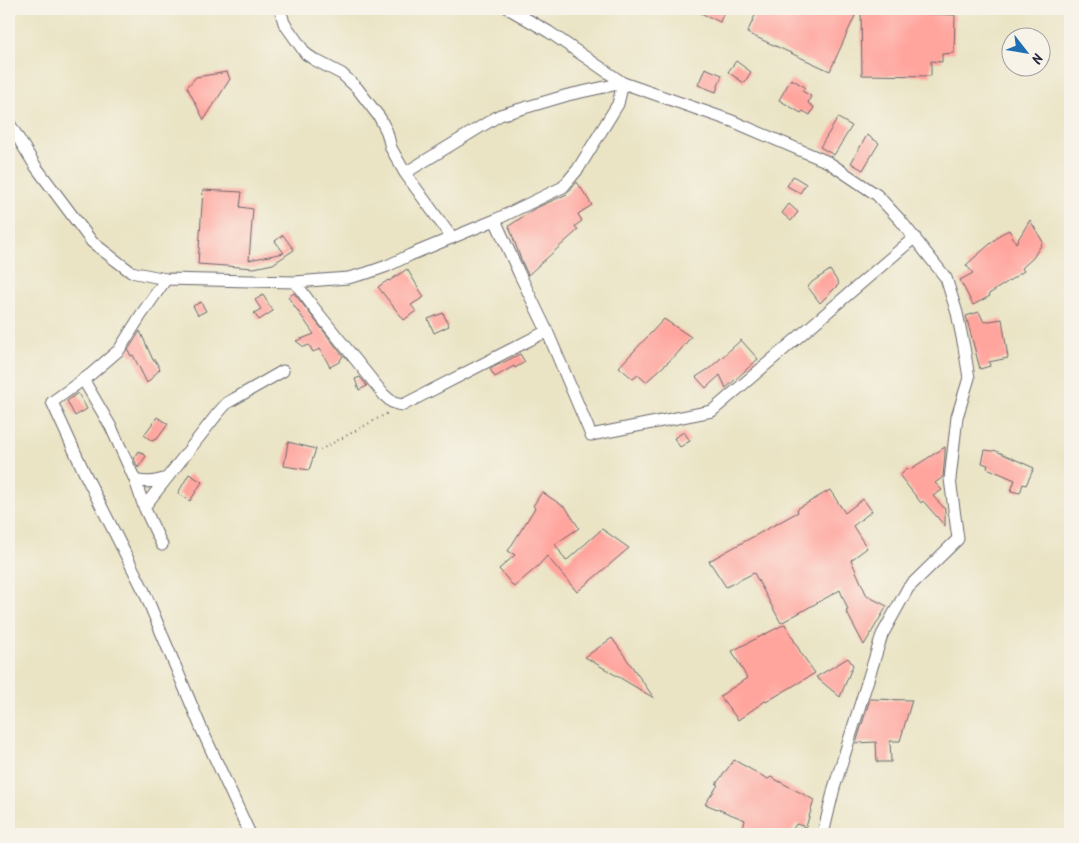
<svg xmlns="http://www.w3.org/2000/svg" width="1079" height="843" viewBox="0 0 1079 843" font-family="Kalam,sans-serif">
	<rect width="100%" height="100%" fill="#f7f3e8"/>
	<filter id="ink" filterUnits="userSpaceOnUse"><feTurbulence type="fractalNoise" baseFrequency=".02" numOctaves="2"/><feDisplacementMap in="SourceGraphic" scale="10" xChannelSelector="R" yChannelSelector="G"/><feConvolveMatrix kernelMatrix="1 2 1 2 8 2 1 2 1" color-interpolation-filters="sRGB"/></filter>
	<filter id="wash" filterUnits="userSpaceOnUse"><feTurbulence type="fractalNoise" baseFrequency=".0096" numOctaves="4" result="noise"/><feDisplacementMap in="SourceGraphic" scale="20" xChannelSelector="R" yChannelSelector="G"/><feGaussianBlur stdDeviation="1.12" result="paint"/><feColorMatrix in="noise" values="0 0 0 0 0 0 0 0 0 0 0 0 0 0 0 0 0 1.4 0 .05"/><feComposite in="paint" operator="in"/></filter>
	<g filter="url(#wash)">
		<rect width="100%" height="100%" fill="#eae4c5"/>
		<g id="blocks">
			<!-- building -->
			<path fill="#ffa59e" d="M 692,9 L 725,9 L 720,22 Z
				M 758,9 L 858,9 L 830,71 L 747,33 Z
				M 861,11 L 955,15 L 954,53 L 942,54 L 942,62 L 931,61 L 931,76 L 862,75 Z
				M 736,61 L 751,72 L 744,83 L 728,72 Z
				M 705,68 L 722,75 L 716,92 L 698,85 Z
				M 227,72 L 230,79 L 204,120 L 187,87 L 196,77 Z
				M 791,79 L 805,87 L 802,91 L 811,96 L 808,103 L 814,107 L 810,115 L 803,111 L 801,113 L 779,100 Z
				M 838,118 L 852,126 L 834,155 L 820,147 Z
				M 867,135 L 879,143 L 863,170 L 851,163 Z
				M 793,176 L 806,184 L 800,193 L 787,186 Z
				M 577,182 L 592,205 L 578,214 L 582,221 L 575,226 L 578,230 L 528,275 L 520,257 L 509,226 L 534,209 L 567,194 Z
				M 203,190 L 242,192 L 240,207 L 253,209 L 249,260 L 284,253 L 275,241 L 283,235 L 294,250 L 273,264 L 254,268 L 198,264 Z
				M 789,204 L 798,212 L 791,221 L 782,213 Z
				M 1030,220 L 1043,242 L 1033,258 L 1022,268 L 1024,271 L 989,294 L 990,296 L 973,305 L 960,280 L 973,273 L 966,265 L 999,236 L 999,235 L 1009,230 L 1016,243 Z
				M 407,269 L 424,297 L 411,305 L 416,311 L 404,320 L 378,287 L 388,280 L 389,281 Z
				M 830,270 L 839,284 L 820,303 L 808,287 L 812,282 Z
				M 294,293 L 343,356 L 339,362 L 330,367 L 320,349 L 313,352 L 309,345 L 304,347 L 296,341 L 314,334 L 288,297 Z
				M 263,295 L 273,311 L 259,320 L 254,313 L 261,309 L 255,300 Z
				M 201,302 L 206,311 L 198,315 L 193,306 Z
				M 979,312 L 984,322 L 1002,319 L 1008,358 L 989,362 L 990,366 L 980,369 L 966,316 Z
				M 443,313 L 449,326 L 434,333 L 428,319 Z
				M 664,319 L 691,337 L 677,354 L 646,382 L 638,375 L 633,379 L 619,367 Z
				M 140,331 L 153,360 L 155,360 L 160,369 L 147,383 L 133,355 L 131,356 L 128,350 Z
				M 741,340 L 758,359 L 726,388 L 720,375 L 706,388 L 696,377 L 710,368 Z
				M 520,354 L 525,362 L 515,368 L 514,366 L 495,377 L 490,369 Z
				M 360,377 L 367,386 L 359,390 L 355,379 Z
				M 78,393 L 87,409 L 75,416 L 67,401 Z
				M 157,417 L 168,424 L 158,438 L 152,441 L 144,435 Z
				M 684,432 L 690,441 L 680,447 L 674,438 Z
				M 288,442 L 316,449 L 309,470 L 284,466 Z
				M 945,447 L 945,453 L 943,477 L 935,483 L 942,490 L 933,496 L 945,509 L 945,526 L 923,501 L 921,503 L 900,476 L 907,468 L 909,470 Z
				M 985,450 L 993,451 L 994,450 L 1034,468 L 1026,485 L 1023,484 L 1020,493 L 1011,491 L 1015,480 L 987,468 L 988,465 L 982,463 Z
				M 139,451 L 146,456 L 138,468 L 134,459 Z
				M 189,474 L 202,482 L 190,501 L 178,493 Z
				M 830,490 L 845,513 L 863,499 L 872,511 L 853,526 L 867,548 L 851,560 L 867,596 L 887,606 L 864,645 L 846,611 L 848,610 L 840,590 L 781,623 L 754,573 L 726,587 L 709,561 L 798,512 L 797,509 Z
				M 542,492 L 566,508 L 579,528 L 555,544 L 566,561 L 602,529 L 629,548 L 577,592 L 547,556 L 537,567 L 514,587 L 499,569 L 515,555 L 508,551 L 535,508 L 533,506 Z
				M 785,624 L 801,653 L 815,673 L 766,702 L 765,701 L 738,720 L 720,696 L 747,678 L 732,651 Z
				M 612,638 L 654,698 L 585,657 Z
				M 848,658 L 853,665 L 840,697 L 816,677 Z
				M 870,699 L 912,700 L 900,741 L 890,741 L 891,762 L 877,762 L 876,742 L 856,743 Z
				M 734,760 L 768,779 L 771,777 L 814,800 L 806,827 L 796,824 L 790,834 L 742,834 L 745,820 L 705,804 L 718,785 L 716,784 Z"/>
		</g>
	</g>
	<g filter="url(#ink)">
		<use href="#blocks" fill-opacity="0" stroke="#68666b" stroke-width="1"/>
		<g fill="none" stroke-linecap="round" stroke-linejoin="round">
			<defs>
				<path id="minor" d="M 280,9 L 284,23 L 306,54 L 315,60 L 342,74 L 357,88 L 380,118 L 387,132 L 391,148 L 405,173
					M 509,9 L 549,32 L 623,83 L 732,121 L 828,162 L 877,195 L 901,221 L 946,278 L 957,313 L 964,347 L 969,378 L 957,417 L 950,479 L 958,539 L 908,588 L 882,635 L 834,788 L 823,834
					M 9,123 L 36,167 L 92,242 L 131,272 L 166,279 L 295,282 L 348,278 L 367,273 L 387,266 L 410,255 L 495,220 L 563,187 L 578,169 L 618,104 L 623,83 L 568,95 L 500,115 L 405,173 L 452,238
					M 495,220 L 519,273 L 547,331 L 591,435 L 712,411 L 915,237
					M 166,279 L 141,315 L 119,350 L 91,374 L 52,402 L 85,474 L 144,591 L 202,730 L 250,834
					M 295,282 L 314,308 L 384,395 L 392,402 L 397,404 L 403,405 L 547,331
					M 83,379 L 111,427 L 135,480 L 144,507 L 162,545
					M 135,480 C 147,483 155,482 167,478 L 218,413 L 227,403 L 283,371
					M 144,507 L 167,478"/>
			</defs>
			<!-- minor casing -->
			<use href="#minor" stroke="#68666b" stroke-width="13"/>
			<!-- path -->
			<path stroke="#68666b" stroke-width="2" stroke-dasharray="1 4" stroke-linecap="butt" d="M 320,450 L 388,413"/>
			<!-- minor -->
			<use href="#minor" stroke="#fff" stroke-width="11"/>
		</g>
	</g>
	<!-- margin -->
	<rect width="1079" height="843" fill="none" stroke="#f7f3e8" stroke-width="30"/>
	<!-- north arrow -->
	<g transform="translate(1026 52) rotate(121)"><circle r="24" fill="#f7f3e8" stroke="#a29fa3"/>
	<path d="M0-4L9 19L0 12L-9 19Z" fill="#1f6fb2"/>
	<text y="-8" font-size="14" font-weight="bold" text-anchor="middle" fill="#22223b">N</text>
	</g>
</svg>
